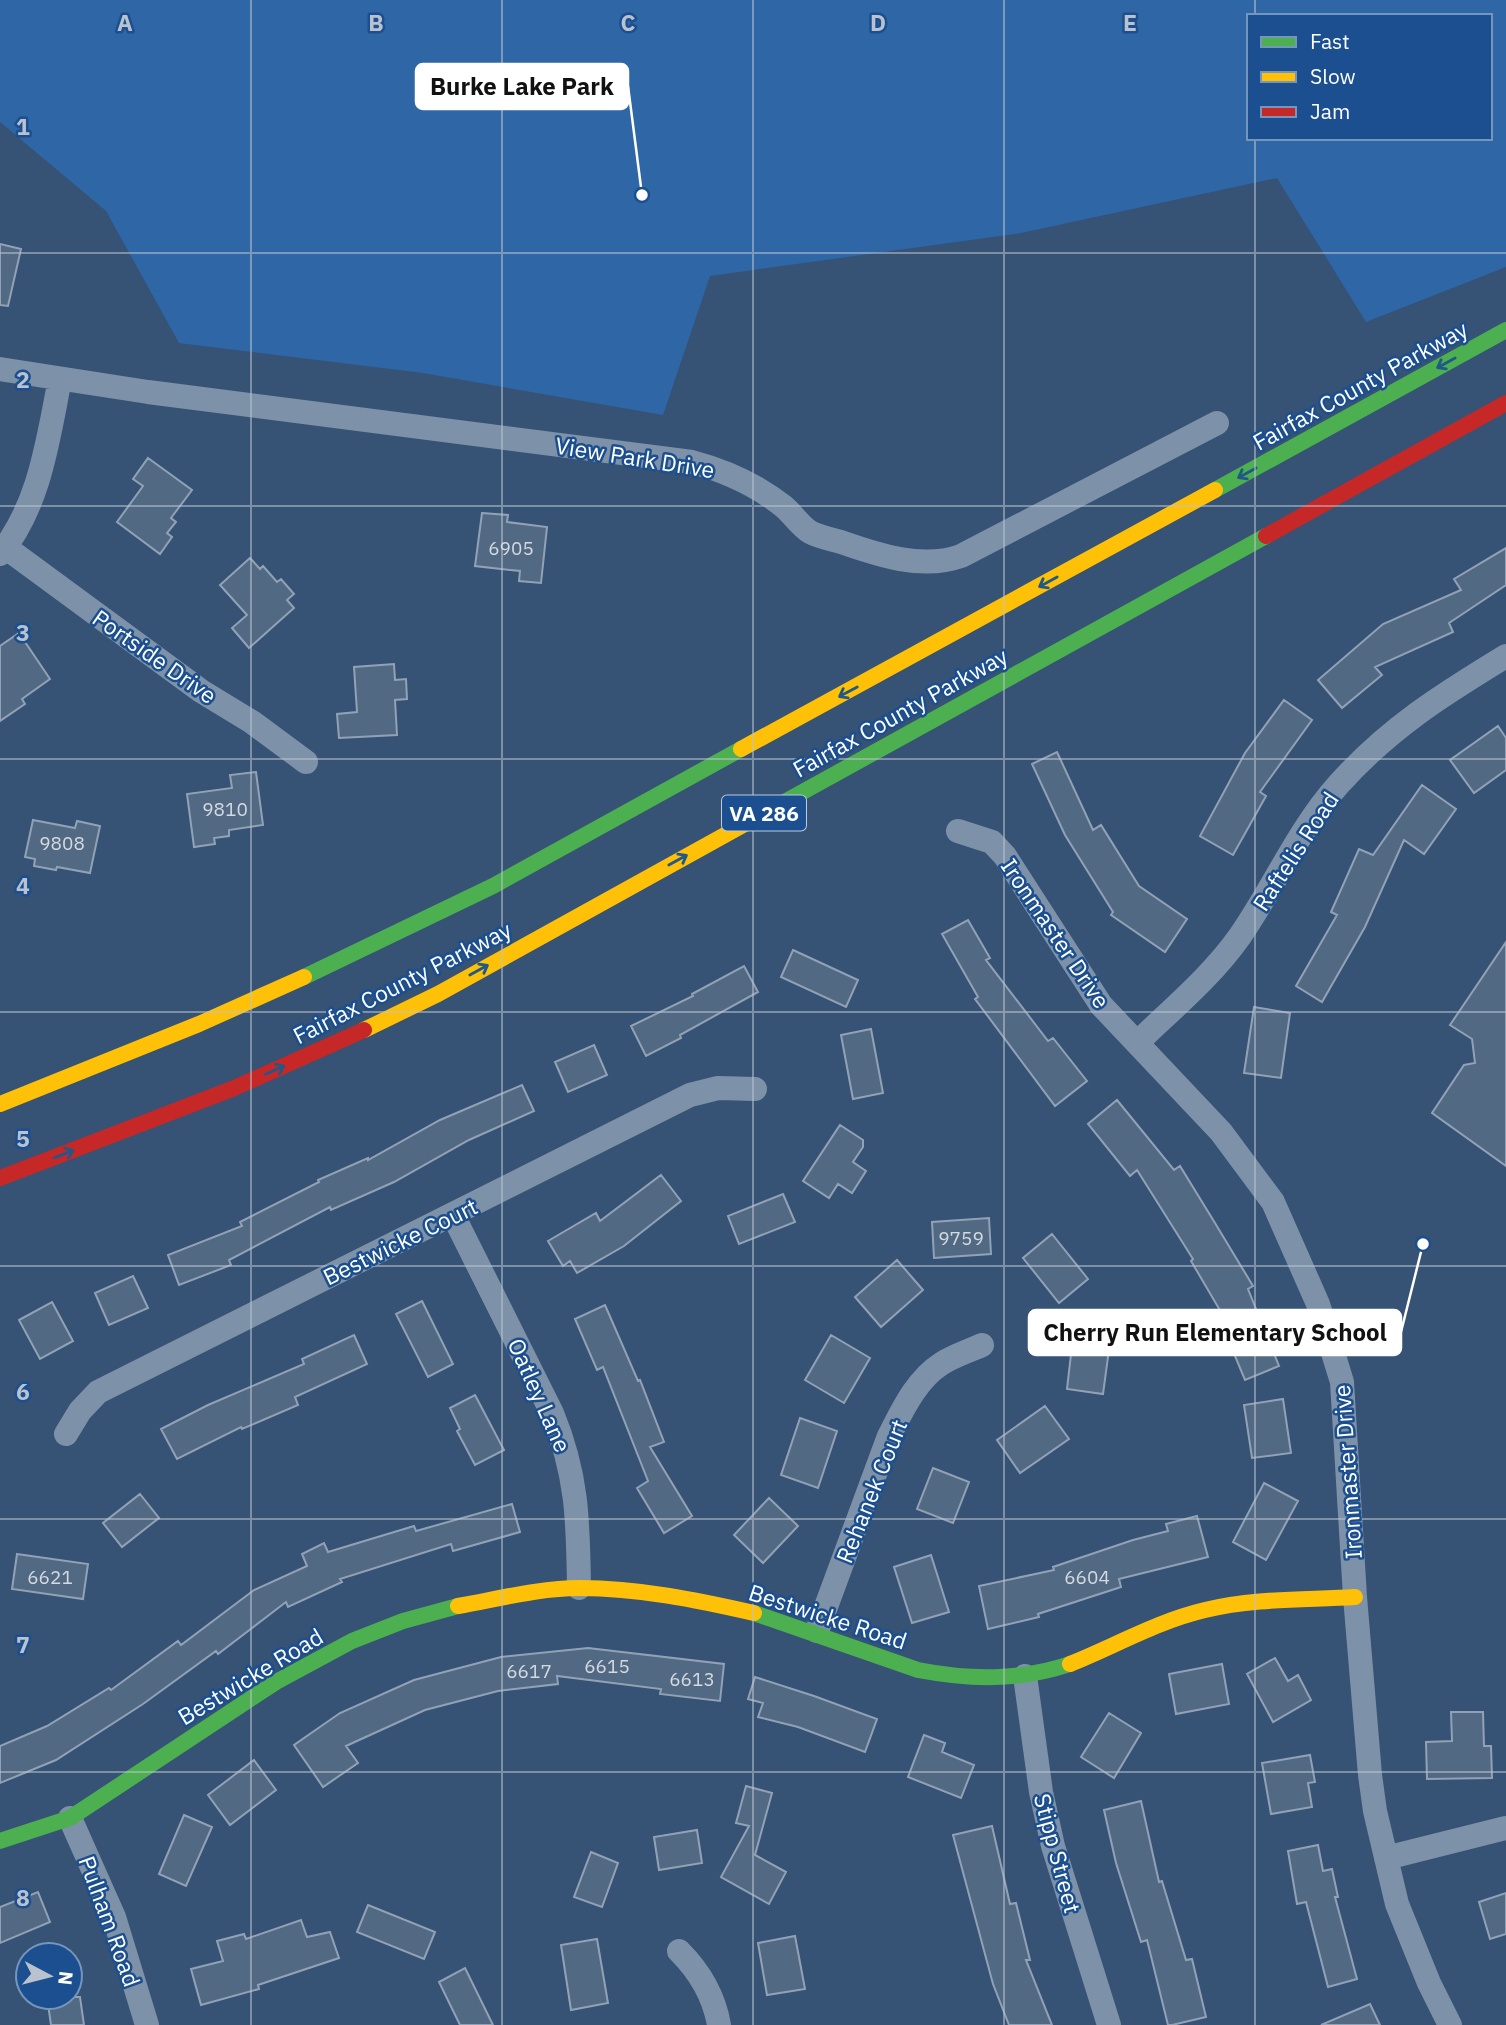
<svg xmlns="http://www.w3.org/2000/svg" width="1506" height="2025" viewBox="0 0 1506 2025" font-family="'IBM Plex Sans',sans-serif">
	<rect width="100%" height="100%" fill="#365274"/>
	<!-- green -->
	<path fill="#2f66a5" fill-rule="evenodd" d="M 0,0 L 1506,0 L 1506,267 L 1366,322 L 1277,178 L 1021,233 L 710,276 L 663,415 L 423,373 L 179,343 L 106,211 L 0,122 ZM 1249,16 L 1490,16 L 1490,138 L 1249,138 Z"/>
	<!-- building -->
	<path fill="#526984" stroke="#92a2b6" stroke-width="2" d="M 0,244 L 21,249 L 8,306 L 0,305 Z
		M 148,458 L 192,490 L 171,518 L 176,522 L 167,533 L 172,537 L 160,554 L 117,522 L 143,486 L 133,479 Z
		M 482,513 L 508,515 L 507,522 L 547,527 L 541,583 L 519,581 L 520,571 L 475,566 Z
		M 1506,548 L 1506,585 L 1449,623 L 1453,632 L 1375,667 L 1382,675 L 1342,708 L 1318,680 L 1383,624 L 1461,590 L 1454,579 Z
		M 250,558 L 260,569 L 263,566 L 277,582 L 281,579 L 294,594 L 287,600 L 294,608 L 249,648 L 232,628 L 247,615 L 220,585 Z
		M 19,633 L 50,679 L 22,699 L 25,704 L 0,721 L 0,646 Z
		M 394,664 L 395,680 L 406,679 L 407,699 L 395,700 L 397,735 L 339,738 L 337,714 L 357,712 L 354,667 Z
		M 1284,700 L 1312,720 L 1260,792 L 1266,796 L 1233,855 L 1200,836 L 1245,753 Z
		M 1498,726 L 1506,738 L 1506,770 L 1474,793 L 1450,760 Z
		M 1057,752 L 1093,830 L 1101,825 L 1139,886 L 1187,919 L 1165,952 L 1111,915 L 1113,912 L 1065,835 L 1032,764 Z
		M 256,772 L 263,825 L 229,830 L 229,836 L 214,838 L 215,844 L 194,847 L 187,794 L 232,788 L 230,775 Z
		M 1422,785 L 1456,809 L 1424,854 L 1404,840 L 1365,927 L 1322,1002 L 1296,986 L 1337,915 L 1331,912 L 1359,849 L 1373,855 Z
		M 33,820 L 75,828 L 77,821 L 100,826 L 90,873 L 57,867 L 56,870 L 34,866 L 35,859 L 25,857 Z
		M 968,920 L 990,958 L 986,960 L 1048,1041 L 1053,1038 L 1087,1081 L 1055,1106 L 975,999 L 978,997 L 942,934 Z
		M 1506,942 L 1506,1166 L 1432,1113 L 1464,1065 L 1475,1063 L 1472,1039 L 1450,1025 Z
		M 793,950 L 858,980 L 846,1007 L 781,977 Z
		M 744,966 L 758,992 L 680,1035 L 681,1038 L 646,1056 L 631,1026 L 693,996 L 692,994 Z
		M 1254,1007 L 1290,1013 L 1281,1078 L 1244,1073 Z
		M 871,1029 L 883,1093 L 853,1099 L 841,1035 Z
		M 594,1045 L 607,1075 L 568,1092 L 555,1062 Z
		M 522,1085 L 534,1111 L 469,1140 L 394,1182 L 331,1210 L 330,1207 L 229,1260 L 231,1265 L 179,1285 L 168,1255 L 242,1226 L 240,1222 L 319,1182 L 318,1180 L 368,1158 L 368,1160 L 440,1120 Z
		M 1117,1100 L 1174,1170 L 1180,1166 L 1215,1223 L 1253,1286 L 1248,1289 L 1279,1366 L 1245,1380 L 1225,1332 L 1231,1329 L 1191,1261 L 1193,1259 L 1137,1170 L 1130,1176 L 1088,1124 Z
		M 840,1125 L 863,1140 L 863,1147 L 853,1162 L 866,1171 L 852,1193 L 838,1184 L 829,1198 L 803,1181 Z
		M 661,1175 L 681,1201 L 624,1246 L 577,1273 L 570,1261 L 563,1266 L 548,1241 L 596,1213 L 600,1221 Z
		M 783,1194 L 795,1222 L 739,1244 L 728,1216 Z
		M 989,1218 L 991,1254 L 934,1258 L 932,1222 Z
		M 1052,1234 L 1088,1279 L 1059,1303 L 1023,1258 Z
		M 897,1260 L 923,1290 L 881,1327 L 855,1297 Z
		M 133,1276 L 148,1308 L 109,1325 L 95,1293 Z
		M 422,1301 L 453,1364 L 428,1377 L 396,1314 Z
		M 52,1302 L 73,1341 L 40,1359 L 19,1320 Z
		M 605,1305 L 638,1381 L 640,1380 L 664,1442 L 650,1447 L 692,1516 L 664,1533 L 637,1488 L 648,1481 L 603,1367 L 597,1370 L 575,1319 Z
		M 354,1335 L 367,1364 L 295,1397 L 298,1405 L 242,1429 L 241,1427 L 177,1459 L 161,1429 L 208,1405 L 304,1364 L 302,1359 Z
		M 831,1335 L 870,1358 L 844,1403 L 805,1380 Z
		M 1073,1337 L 1110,1342 L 1103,1394 L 1067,1389 Z
		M 475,1395 L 504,1450 L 475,1465 L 457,1431 L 460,1429 L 450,1408 Z
		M 1283,1399 L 1291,1453 L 1252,1458 L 1244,1405 Z
		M 1045,1406 L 1069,1439 L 1020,1473 L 997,1440 Z
		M 800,1418 L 837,1431 L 818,1488 L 781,1475 Z
		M 933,1468 L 969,1482 L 953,1523 L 917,1509 Z
		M 1264,1483 L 1298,1501 L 1266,1560 L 1233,1542 Z
		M 140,1494 L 159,1518 L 122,1547 L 103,1523 Z
		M 769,1498 L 798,1526 L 763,1563 L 734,1535 Z
		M 512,1504 L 520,1532 L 453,1551 L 451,1544 L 340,1579 L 342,1582 L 288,1607 L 286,1602 L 218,1654 L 216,1651 L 143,1704 L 56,1760 L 0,1783 L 0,1746 L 47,1726 L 109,1688 L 111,1690 L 178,1641 L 181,1645 L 254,1590 L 307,1566 L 302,1554 L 324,1543 L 328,1552 L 414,1526 L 416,1531 Z
		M 1197,1516 L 1208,1557 L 1119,1579 L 1121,1587 L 1038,1614 L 1039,1617 L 988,1629 L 979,1586 L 1054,1570 L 1053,1567 L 1133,1540 L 1168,1531 L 1166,1524 Z
		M 17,1554 L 88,1564 L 83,1599 L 12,1589 Z
		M 931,1555 L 949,1612 L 912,1623 L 894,1567 Z
		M 588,1648 L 724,1664 L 720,1701 L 660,1694 L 661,1689 L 557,1676 L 558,1684 L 498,1691 L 425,1710 L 346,1746 L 358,1763 L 323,1787 L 294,1745 L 340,1713 L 414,1680 L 501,1657 Z
		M 1275,1658 L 1288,1681 L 1298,1675 L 1311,1700 L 1273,1722 L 1247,1674 Z
		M 1222,1664 L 1229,1704 L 1176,1714 L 1169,1674 Z
		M 755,1677 L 814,1696 L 877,1719 L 865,1752 L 798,1727 L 758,1717 L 763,1703 L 748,1699 Z
		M 1451,1712 L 1483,1712 L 1484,1746 L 1491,1746 L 1492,1778 L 1427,1779 L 1426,1742 L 1452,1741 Z
		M 1109,1713 L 1141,1733 L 1114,1778 L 1081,1757 Z
		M 924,1735 L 945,1743 L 942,1752 L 974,1765 L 961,1798 L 908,1777 Z
		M 1310,1755 L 1315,1782 L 1308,1783 L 1312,1807 L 1271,1814 L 1262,1763 Z
		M 254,1760 L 276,1790 L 230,1825 L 208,1795 Z
		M 746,1786 L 772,1793 L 755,1855 L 786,1872 L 769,1904 L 721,1877 L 749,1826 L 736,1823 Z
		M 1141,1801 L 1159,1882 L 1162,1881 L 1186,1960 L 1192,1959 L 1206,2017 L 1172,2025 L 1168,2025 L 1147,1940 L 1141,1942 L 1116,1863 L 1104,1810 Z
		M 184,1815 L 212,1827 L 186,1886 L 159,1874 Z
		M 992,1826 L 1010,1904 L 1016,1903 L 1030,1960 L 1026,1960 L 1052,2025 L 1009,2025 L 993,1984 L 953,1835 Z
		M 697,1830 L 702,1863 L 659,1870 L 654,1837 Z
		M 1318,1845 L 1323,1871 L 1332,1869 L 1338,1897 L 1335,1897 L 1357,1979 L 1328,1987 L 1306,1902 L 1297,1904 L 1288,1851 Z
		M 591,1852 L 618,1863 L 602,1907 L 574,1897 Z
		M 38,1892 L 50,1922 L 0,1943 L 0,1907 Z
		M 1506,1893 L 1506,1934 L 1490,1939 L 1479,1902 Z
		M 368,1905 L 435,1932 L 424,1959 L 357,1932 Z
		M 301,1920 L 307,1937 L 330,1932 L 339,1958 L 258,1985 L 259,1989 L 201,2005 L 191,1969 L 223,1961 L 217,1941 L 244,1934 L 246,1939 Z
		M 795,1936 L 805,1989 L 767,1995 L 758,1943 Z
		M 597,1939 L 608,2003 L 571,2010 L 561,1945 Z
		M 465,1968 L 493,2025 L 460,2025 L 439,1982 Z
		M 47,1997 L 80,1997 L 84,2025 L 51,2025 Z
		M 1370,2004 L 1380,2025 L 1321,2025 Z"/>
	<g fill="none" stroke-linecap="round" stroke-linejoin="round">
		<!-- street -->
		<path stroke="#7d92a8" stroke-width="24" d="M 0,369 L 148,392 L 692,462 C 726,471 755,484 783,506 C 792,513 800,526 810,532 C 819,537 831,539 841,542 C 878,555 922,570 961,556 L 1217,423
			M 5,547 L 201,691 L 252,722 L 306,762
			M 0,554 C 40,505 48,439 60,379
			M 958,831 L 992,842 L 1005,856 L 1101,1005 L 1221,1132 L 1273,1202 L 1318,1304 L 1342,1382 L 1355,1597 L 1370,1775 L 1375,1811 L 1397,1904 L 1429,1983 L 1450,2025
			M 1137,1043 C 1172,1009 1212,976 1240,936 C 1274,887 1298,830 1338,785 C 1389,728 1442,695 1506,656
			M 453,1215 L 552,1413 C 578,1476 578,1522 579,1588
			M 66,1434 L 80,1411 L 98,1392 L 690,1095 L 718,1088 L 755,1089
			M 817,1631 L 889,1436 C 902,1411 916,1380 941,1364 C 953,1356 969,1351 982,1345
			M 1025,1676 L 1041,1792 L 1053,1846 L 1109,2025
			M 70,1818 L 114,1917 L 147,2025
			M 1386,1858 L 1506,1828
			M 679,1951 C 700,1972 714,1996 719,2025"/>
		<!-- fast -->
		<path stroke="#4caf50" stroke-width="16" d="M 1215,490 L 1506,330
			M 770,810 L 1266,536
			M 304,977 L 493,886 L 741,749
			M 754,1613 L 918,1670 C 970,1680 1019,1681 1070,1664
			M 0,1841 L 70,1818 L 276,1682 L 352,1641 L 403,1621 L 458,1606"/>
		<!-- slow -->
		<path stroke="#ffc107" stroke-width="16" d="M 741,749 L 1215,490
			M 364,1030 L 438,994 L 770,810
			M 0,1104 L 199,1024 L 304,977
			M 458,1606 C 498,1599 539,1588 580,1588 C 638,1588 697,1600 754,1613
			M 1070,1664 C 1115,1646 1158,1621 1205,1610 C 1254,1598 1305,1600 1355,1597"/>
		<!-- jam -->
		<path stroke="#c62828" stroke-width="16" d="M 1266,536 L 1506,403
			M 0,1178 L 232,1089 L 364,1030"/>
	</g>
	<!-- one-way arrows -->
	<defs><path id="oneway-shaft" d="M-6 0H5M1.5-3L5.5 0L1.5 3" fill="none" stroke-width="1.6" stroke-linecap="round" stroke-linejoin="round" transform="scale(1.75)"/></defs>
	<g stroke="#205989">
		<use href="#oneway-shaft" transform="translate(1446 363) rotate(151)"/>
		<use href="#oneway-shaft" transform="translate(1247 473) rotate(151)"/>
		<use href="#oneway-shaft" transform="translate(1048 582) rotate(151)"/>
		<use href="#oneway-shaft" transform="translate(848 692) rotate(152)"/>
		<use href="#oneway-shaft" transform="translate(678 860) rotate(-29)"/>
		<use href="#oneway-shaft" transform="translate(479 970) rotate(-29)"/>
		<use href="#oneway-shaft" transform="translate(275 1070) rotate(-24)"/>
		<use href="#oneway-shaft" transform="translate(64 1154) rotate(-21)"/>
	</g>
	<!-- grid -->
	<path fill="none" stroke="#b9c2ce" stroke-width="2" stroke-opacity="0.55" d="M 251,0 L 251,2025M 502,0 L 502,2025M 753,0 L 753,2025M 1004,0 L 1004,2025M 1255,0 L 1255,16M 1255,138 L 1255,2025M 0,253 L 1506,253M 0,506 L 1506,506M 0,759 L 1506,759M 0,1012 L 1506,1012M 0,1266 L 1506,1266M 0,1519 L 1506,1519M 0,1772 L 1506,1772"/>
	<g text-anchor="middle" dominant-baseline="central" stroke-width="5" stroke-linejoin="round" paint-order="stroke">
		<!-- number labels -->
		<g font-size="19" fill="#d4dae0">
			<text x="511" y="548">6905</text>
			<text x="225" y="809">9810</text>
			<text x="62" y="843">9808</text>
			<text x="961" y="1238">9759</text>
			<text x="50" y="1577">6621</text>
			<text x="1087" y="1577">6604</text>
			<text x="607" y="1666">6615</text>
			<text x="529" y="1671">6617</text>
			<text x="692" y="1679">6613</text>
		</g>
		<!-- shield labels -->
		<rect fill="#1b4f8f" stroke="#bbcadd" stroke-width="2" x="722" y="795.5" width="84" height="35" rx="5"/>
		<g font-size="21" font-weight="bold" fill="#fff">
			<text x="764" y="813">VA 286</text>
		</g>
		<!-- street labels -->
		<g font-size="23" fill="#fff" stroke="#1b4f8f">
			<text transform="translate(1360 385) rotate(-29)">Fairfax County Parkway</text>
			<text transform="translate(635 457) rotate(9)">View Park Drive</text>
			<text transform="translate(155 656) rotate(35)">Portside Drive</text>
			<text transform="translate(900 712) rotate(-29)">Fairfax County Parkway</text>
			<text transform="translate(1295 851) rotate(-57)">Raftelis Road</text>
			<text transform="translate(1056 933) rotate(56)">Ironmaster Drive</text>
			<text transform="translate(402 982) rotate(-27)">Fairfax County Parkway</text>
			<text transform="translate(400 1241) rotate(-26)">Bestwicke Court</text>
			<text transform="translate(540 1395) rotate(66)">Oatley Lane</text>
			<text transform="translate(1347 1472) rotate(-94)">Ironmaster Drive</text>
			<text transform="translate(871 1491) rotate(-68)">Rehanek Court</text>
			<text transform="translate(828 1616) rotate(18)">Bestwicke Road</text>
			<text transform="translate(250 1676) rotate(-31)">Bestwicke Road</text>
			<text transform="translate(1058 1853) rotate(75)">Stipp Street</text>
			<text transform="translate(110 1921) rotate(70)">Pulham Road</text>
		</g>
	</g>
	<g font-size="23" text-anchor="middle" font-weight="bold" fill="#b9c2ce" stroke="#1b4f8f" stroke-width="5" stroke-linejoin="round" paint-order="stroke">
		<text x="125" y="31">A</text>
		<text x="376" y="31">B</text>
		<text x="628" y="31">C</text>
		<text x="878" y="31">D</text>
		<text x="1130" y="31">E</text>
		<text x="23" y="135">1</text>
		<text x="23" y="388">2</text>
		<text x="23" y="641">3</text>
		<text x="23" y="894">4</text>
		<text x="23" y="1147">5</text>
		<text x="23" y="1400">6</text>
		<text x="23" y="1653">7</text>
		<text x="23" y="1906">8</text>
	</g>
	<!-- callouts -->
	<path fill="none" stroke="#fff" stroke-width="2.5" d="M642 195L628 86M1423 1244L1401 1332"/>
	<g fill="#fff" stroke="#1b4f8f" stroke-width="2.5">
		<circle cx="642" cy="195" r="7"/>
		<circle cx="1423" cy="1244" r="7"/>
	</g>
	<g fill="#fff" stroke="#fff" stroke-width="2.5">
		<rect x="416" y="64" width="212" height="45" rx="7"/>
		<rect x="1029" y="1310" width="372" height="45" rx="7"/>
	</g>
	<g font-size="24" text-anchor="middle" font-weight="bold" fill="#111">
		<text x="522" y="95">Burke Lake Park</text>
		<text x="1215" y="1341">Cherry Run Elementary School</text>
	</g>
	<!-- legend -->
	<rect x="1247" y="14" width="245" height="126" fill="#1b4f8f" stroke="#7695bc" stroke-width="2"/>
	<rect x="1261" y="37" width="35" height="10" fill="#4caf50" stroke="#7695bc" stroke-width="2"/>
	<text x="1310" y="49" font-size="21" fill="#ffffff">Fast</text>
	<rect x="1261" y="72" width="35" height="10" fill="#ffc107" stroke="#7695bc" stroke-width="2"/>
	<text x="1310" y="84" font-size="21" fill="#ffffff">Slow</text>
	<rect x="1261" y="107" width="35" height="10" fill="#c62828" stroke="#7695bc" stroke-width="2"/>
	<text x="1310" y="119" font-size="21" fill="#ffffff">Jam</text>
	<!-- north arrow -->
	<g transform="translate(49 1976) rotate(97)"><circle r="33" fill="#1b4f8f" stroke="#7695bc" stroke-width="2"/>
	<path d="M0-5L12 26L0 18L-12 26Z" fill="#b9c2ce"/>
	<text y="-10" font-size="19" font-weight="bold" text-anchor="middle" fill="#ffffff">N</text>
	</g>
</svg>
